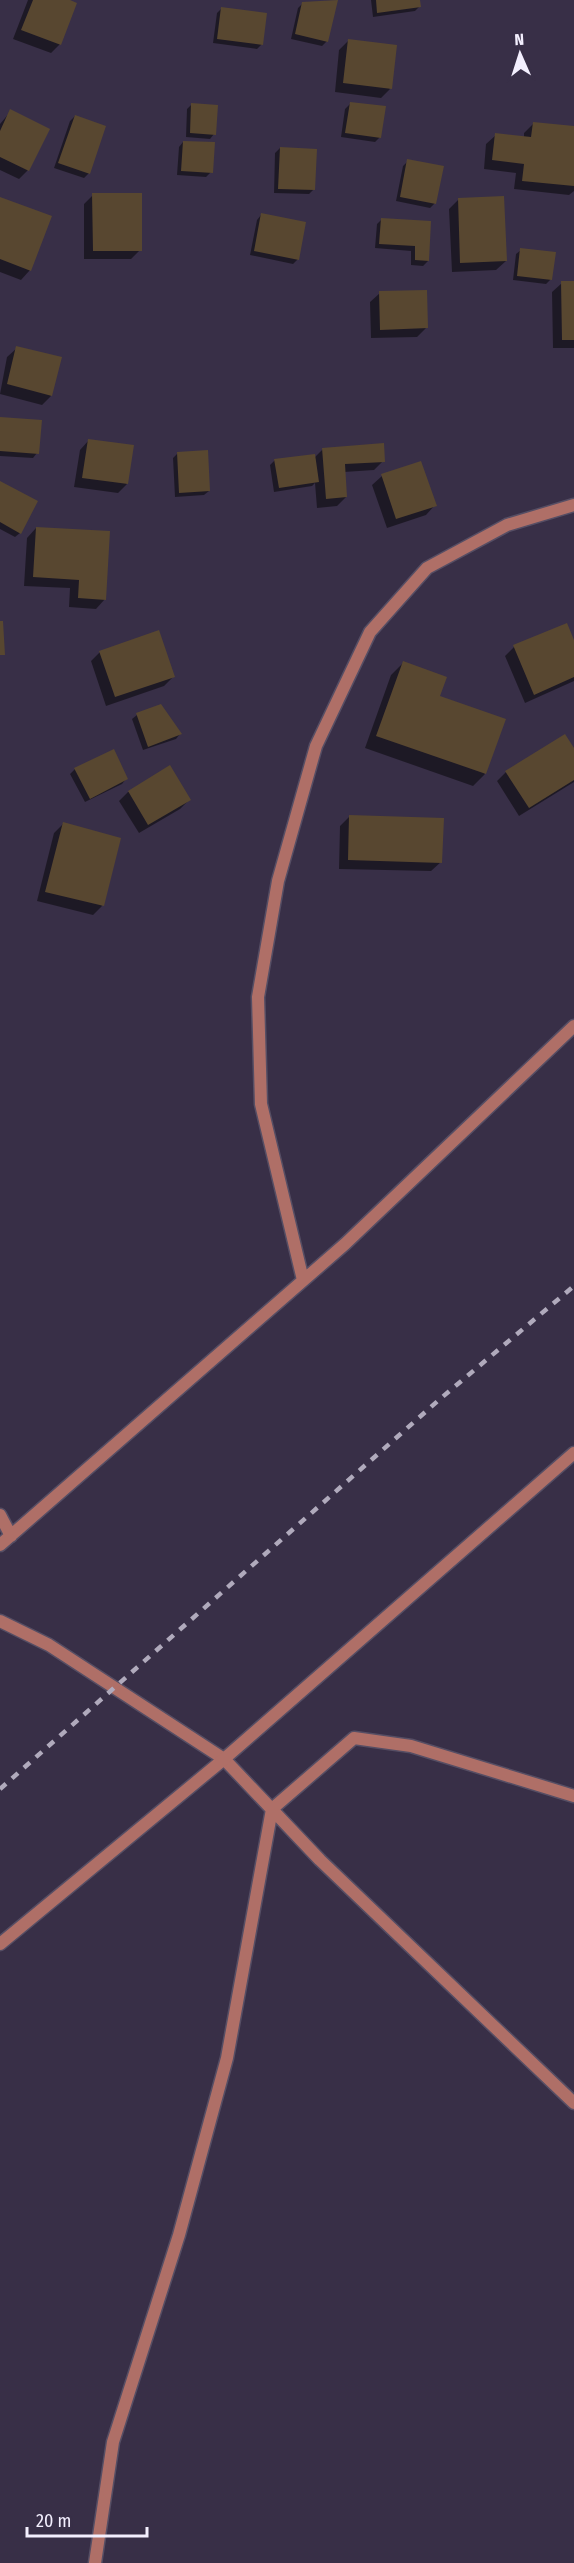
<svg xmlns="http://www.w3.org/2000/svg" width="574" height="2563" viewBox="0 0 574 2563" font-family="'Fira Sans Condensed',sans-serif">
	<rect width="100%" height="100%" fill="#382f47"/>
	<!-- shadow -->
	<path fill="#0007" d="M 28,0 L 66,0 L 60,44 L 51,53 L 13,39 Z
		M 371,0 L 418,0 L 419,7 L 415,11 L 373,17 Z
		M 303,3 L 327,41 L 322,46 L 291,39 L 298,8 Z
		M 221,9 L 262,44 L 257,49 L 213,43 L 217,13 Z
		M 349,40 L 390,89 L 381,98 L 335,92 L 339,50 Z
		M 192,104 L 214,134 L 210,139 L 186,137 L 187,109 Z
		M 350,104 L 380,137 L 375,142 L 341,137 L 345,109 Z
		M 11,111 L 28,170 L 19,179 L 0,170 L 0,124 Z
		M 75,116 L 89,173 L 84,178 L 54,168 L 70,121 Z
		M 534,123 L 574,128 L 574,191 L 569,195 L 514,189 L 516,173 L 484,169 L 486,144 L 496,135 L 524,138 L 524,133 Z
		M 183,142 L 211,172 L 206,177 L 177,175 L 179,147 Z
		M 280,148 L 314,189 L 309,194 L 274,193 L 275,153 Z
		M 408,161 L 435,203 L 430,208 L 396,201 L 403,166 Z
		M 93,195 L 140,250 L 131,259 L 84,259 L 84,204 Z
		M 0,199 L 30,270 L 21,280 L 0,272 Z
		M 458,200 L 506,261 L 496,270 L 452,272 L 449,209 Z
		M 261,215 L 298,259 L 293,264 L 250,255 L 257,220 Z
		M 382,219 L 430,222 L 428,261 L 423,266 L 411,265 L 411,251 L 375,248 L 377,224 Z
		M 521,250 L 551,279 L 546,284 L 513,280 L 516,254 Z
		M 574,282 L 574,348 L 553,348 L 552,292 L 562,283 Z
		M 380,293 L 426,328 L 417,337 L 371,338 L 370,302 Z
		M 17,348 L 51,396 L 42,405 L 0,394 L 7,357 Z
		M 0,418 L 37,453 L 33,458 L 0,456 Z
		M 89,440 L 127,484 L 118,493 L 74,487 L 80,450 Z
		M 323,449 L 383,461 L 374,470 L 344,472 L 346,497 L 337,506 L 317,508 L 315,483 L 312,486 L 274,492 L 270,465 L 275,460 L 314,458 Z
		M 178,453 L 209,491 L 204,495 L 175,497 L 173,458 Z
		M 382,476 L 435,505 L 426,515 L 387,528 L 372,485 Z
		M 0,482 L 20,533 L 15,537 L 0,529 Z
		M 36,528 L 105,599 L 96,609 L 69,607 L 70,588 L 24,586 L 27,538 Z
		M 574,643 L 574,681 L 525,703 L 505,656 L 514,647 Z
		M 100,652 L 173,677 L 164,686 L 106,706 L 91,661 Z
		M 403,663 L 438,696 L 485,774 L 473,786 L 365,748 L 391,675 Z
		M 137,715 L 180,734 L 176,739 L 143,750 L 132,719 Z
		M 574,751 L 574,782 L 519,816 L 497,781 L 506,772 Z
		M 75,769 L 126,779 L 122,784 L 85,802 L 70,774 Z
		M 128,792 L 189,800 L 180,809 L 139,833 L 119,801 Z
		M 349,817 L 441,862 L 431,871 L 339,869 L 340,826 Z
		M 63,824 L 102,906 L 93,915 L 37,901 L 54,833 Z"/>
	<!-- building -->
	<path fill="#584730" d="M 33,0 L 70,0 L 77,3 L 61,45 L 21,30 Z
		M 338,0 L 328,42 L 295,34 L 302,2 Z
		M 376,0 L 420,0 L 421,7 L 377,13 Z
		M 221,7 L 267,13 L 263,45 L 217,39 Z
		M 348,39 L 397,45 L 392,89 L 343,83 Z
		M 350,102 L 386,106 L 381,138 L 345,133 Z
		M 191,103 L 218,105 L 216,135 L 190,133 Z
		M 10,109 L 50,129 L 29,171 L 0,157 L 0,131 Z
		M 75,115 L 106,126 L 90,174 L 58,163 Z
		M 533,122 L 574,126 L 574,186 L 522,181 L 524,164 L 492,160 L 495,133 L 531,137 Z
		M 183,141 L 215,142 L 213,173 L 181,171 Z
		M 280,147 L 317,149 L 315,190 L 278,189 Z
		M 407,159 L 444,166 L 436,204 L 400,197 Z
		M 92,193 L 142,193 L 142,251 L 93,251 Z
		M 504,196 L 507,261 L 460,263 L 458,198 Z
		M 0,197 L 52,216 L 31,271 L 0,259 Z
		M 261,213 L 306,222 L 299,260 L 254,251 Z
		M 381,218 L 431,221 L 429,261 L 415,260 L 415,246 L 379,244 Z
		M 520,248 L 556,252 L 552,280 L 517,276 Z
		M 561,281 L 574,281 L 574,340 L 562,340 Z
		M 427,290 L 428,328 L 380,330 L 379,291 Z
		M 16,346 L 62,357 L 52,396 L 7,384 Z
		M 0,417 L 42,420 L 39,454 L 0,451 Z
		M 88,439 L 134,445 L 128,484 L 82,478 Z
		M 384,443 L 385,462 L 345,464 L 347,497 L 326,499 L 322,448 Z
		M 208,450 L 210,491 L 179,493 L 177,452 Z
		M 315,454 L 319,482 L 279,488 L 274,459 Z
		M 421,461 L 437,506 L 396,519 L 381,474 Z
		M 0,481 L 38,501 L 21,534 L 0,522 Z
		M 36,527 L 110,531 L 106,600 L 78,598 L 79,580 L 33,577 Z
		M 0,621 L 3,621 L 5,655 L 0,655 Z
		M 567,623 L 574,640 L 574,677 L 534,695 L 513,645 Z
		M 159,630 L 175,677 L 115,697 L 99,651 Z
		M 403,661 L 447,677 L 440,696 L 506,719 L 486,774 L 376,736 Z
		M 161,704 L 182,734 L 148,747 L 136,713 Z
		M 565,734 L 574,748 L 574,780 L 529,808 L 505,771 Z
		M 114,749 L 128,779 L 90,799 L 74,768 Z
		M 170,765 L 191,800 L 148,825 L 128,791 Z
		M 349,815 L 444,818 L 442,863 L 348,860 Z
		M 63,822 L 121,838 L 104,906 L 45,892 Z"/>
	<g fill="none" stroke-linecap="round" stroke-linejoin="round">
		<defs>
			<path id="minor" d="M 303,1280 L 261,1104 L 258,997 L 278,881 L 316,746 L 370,632 L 427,568 L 507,525 L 574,505
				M 0,1515 L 11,1536
				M 0,1545 L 345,1244 L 574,1026
				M 0,1621 L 49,1645 L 224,1759 L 320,1860 L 574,2103
				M 95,2563 L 113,2442 L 179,2235 L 227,2058 L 272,1809 L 354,1738 L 411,1746 L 574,1796"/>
			<path id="tertiary" d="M 0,1944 L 224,1759 L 574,1453"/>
		</defs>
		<!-- minor casing -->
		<use href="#minor" stroke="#564e64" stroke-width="15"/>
		<!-- tertiary casing -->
		<use href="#tertiary" stroke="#564e64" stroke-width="15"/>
		<!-- minor -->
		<use href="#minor" stroke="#af6f67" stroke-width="12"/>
		<!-- tertiary -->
		<use href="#tertiary" stroke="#af6f67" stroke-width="12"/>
		<!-- rail -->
		<path stroke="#b0aabc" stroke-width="4.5" stroke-dasharray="8 8" stroke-linecap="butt" d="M 0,1789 L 440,1399 L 574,1286"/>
	</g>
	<!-- north arrow -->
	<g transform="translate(520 54) rotate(357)" stroke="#382f47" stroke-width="4.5" paint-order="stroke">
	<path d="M0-4.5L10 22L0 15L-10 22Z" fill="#f3effe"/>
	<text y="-9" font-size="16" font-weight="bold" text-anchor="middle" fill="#f3effe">N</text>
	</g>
	<!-- scale -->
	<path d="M27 2527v9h120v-9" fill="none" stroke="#f3effe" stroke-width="3"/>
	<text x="36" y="2527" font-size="18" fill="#f3effe" stroke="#382f47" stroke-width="4.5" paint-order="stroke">20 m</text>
</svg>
